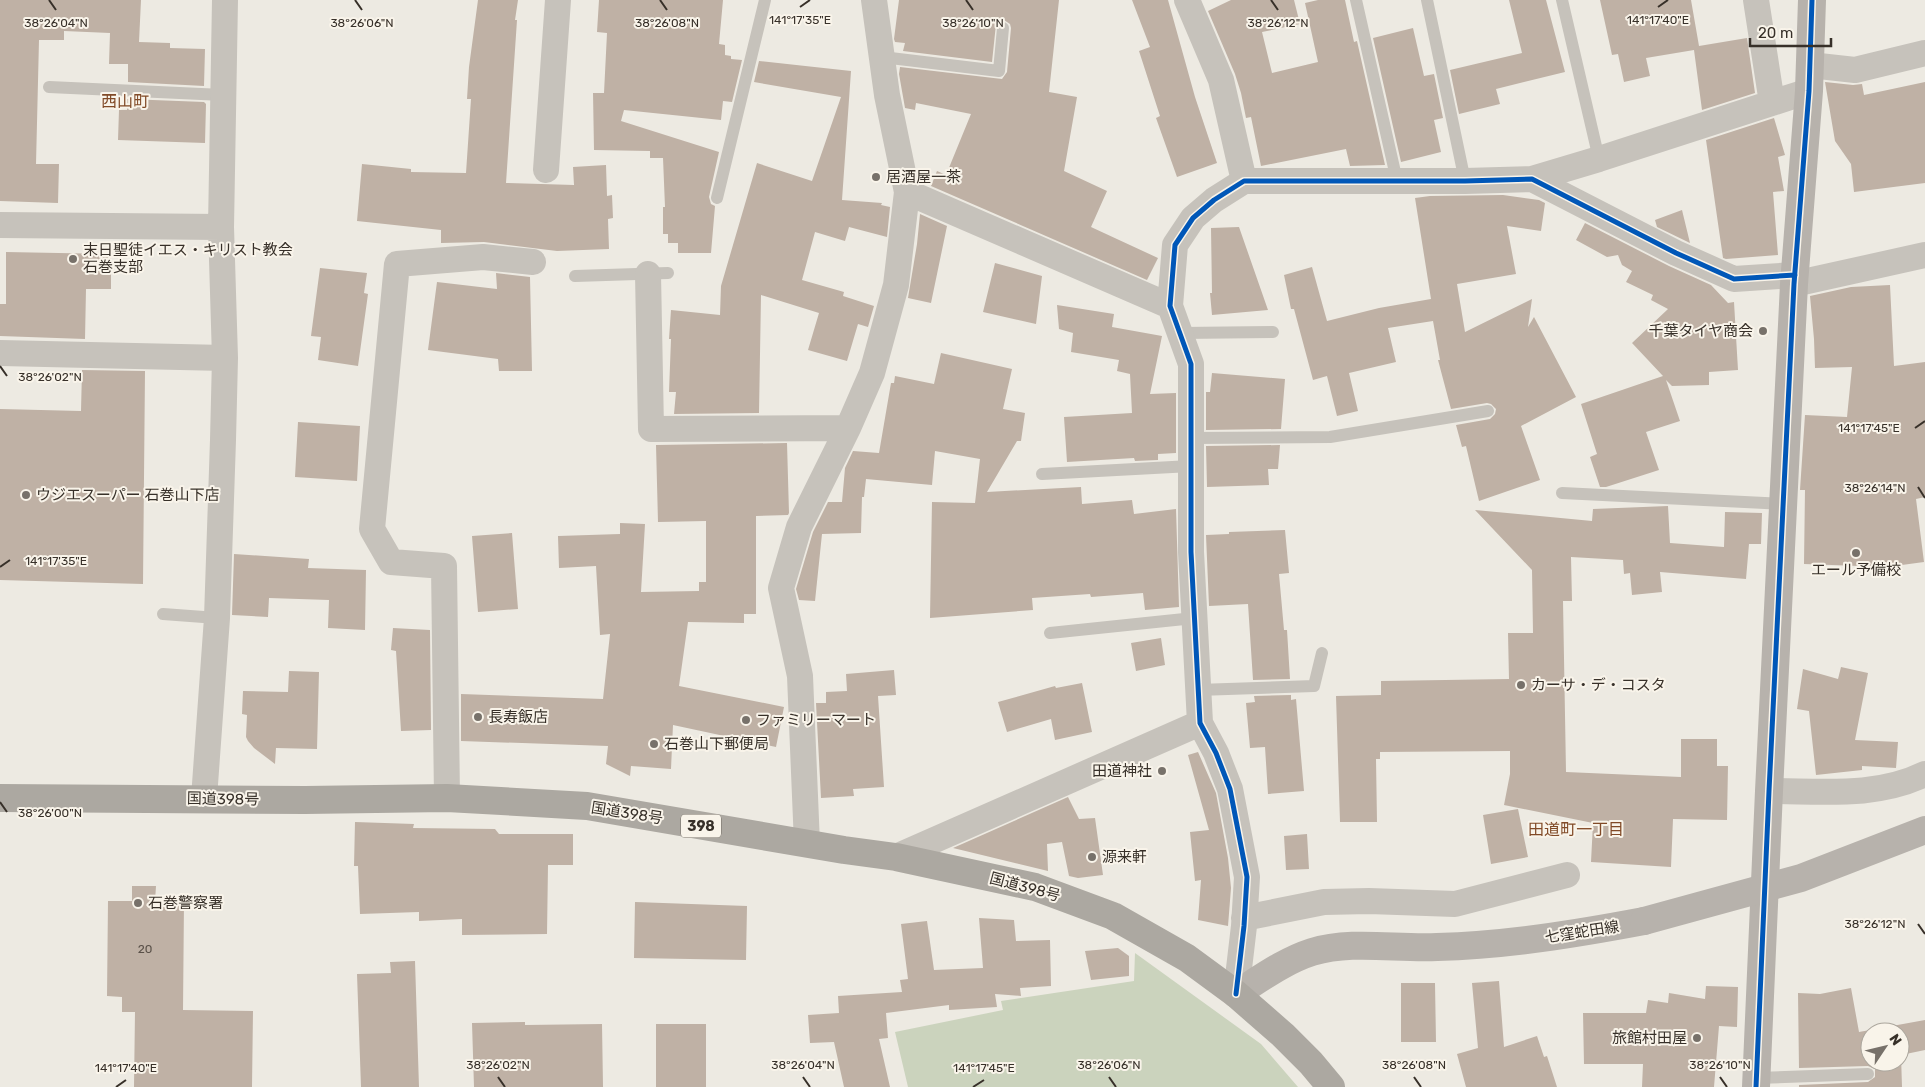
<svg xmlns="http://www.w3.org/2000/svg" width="1925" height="1087" viewBox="0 0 1925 1087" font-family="Rubik,'Noto Sans JP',sans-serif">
	<rect width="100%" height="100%" fill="#edeae2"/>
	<!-- green -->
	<path fill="#cbd3bd" d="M 1135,953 L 1261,1044 L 1298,1087 L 908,1087 L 895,1032 L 1003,1010 L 1001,1001 L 1134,981 Z"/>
	<!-- building -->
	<path fill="#bfb1a5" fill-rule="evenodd" d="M 0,0 L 141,0 L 139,42 L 170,43 L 170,48 L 205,49 L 204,86 L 128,82 L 128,64 L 109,64 L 110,33 L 64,31 L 64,40 L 39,40 L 36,164 L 59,164 L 58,203 L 0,201 Z
		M 478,0 L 518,0 L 515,20 L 517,20 L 506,183 L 574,185 L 573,167 L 606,165 L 607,196 L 612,195 L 613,218 L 608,219 L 609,249 L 557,251 L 484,242 L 441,243 L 441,230 L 357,221 L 362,164 L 411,169 L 411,172 L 466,173 L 471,99 L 467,99 L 469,67 Z
		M 599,0 L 723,0 L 719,44 L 725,45 L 725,55 L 731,56 L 731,59 L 742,60 L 732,102 L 723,101 L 721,120 L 624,110 L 621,121 L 719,152 L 709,197 L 711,204 L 715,206 L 711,253 L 678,253 L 678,243 L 668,243 L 668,234 L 663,234 L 663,207 L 665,207 L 663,158 L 650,158 L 650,151 L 594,150 L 593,93 L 604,93 L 607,33 L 597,32 Z
		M 899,0 L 1059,0 L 1049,92 L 1077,97 L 1064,171 L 1107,191 L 1091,227 L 1158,258 L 1147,280 L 931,186 L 937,171 L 946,175 L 971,114 L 916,103 L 915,110 L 905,108 L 899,74 L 900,67 L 1002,79 L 1007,72 L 1011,28 L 1010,24 L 1004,20 L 996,24 L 992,62 L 903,51 L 905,43 L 895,42 L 894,39 Z
		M 1132,0 L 1168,0 L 1195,97 L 1217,163 L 1177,177 L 1156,118 L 1160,116 L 1139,51 L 1150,47 Z
		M 1231,0 L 1294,0 L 1300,24 L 1262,32 L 1272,73 L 1318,62 L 1305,3 L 1318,0 L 1345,0 L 1354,42 L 1357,41 L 1385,165 L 1350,166 L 1346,149 L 1261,166 L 1251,117 L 1246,118 L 1241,93 L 1235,74 L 1208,11 Z
		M 1509,0 L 1546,0 L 1565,72 L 1496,89 L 1500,104 L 1459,114 L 1450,70 L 1522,53 Z
		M 1600,0 L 1691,0 L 1699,46 L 1747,38 L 1755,93 L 1702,110 L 1694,50 L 1646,58 L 1650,76 L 1624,82 L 1618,54 L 1612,55 Z
		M 1413,28 L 1424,76 L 1434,74 L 1443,118 L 1434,120 L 1441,152 L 1401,162 L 1373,38 Z
		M 759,61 L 851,71 L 842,200 L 882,203 L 881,205 L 890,207 L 887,237 L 849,227 L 845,241 L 815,232 L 802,280 L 844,292 L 843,296 L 874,306 L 868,327 L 858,324 L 847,361 L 808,350 L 819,313 L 761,295 L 759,413 L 674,414 L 676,392 L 669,392 L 671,339 L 669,339 L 671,310 L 720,315 L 721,286 L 757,163 L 812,181 L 841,97 L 754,82 Z
		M 1825,82 L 1853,85 L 1862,84 L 1864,95 L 1925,82 L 1925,183 L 1854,192 L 1851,164 L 1835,141 Z
		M 127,99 L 204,102 L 206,104 L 205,143 L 118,140 L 119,110 L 127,110 Z
		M 1774,118 L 1785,155 L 1778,157 L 1784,191 L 1773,192 L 1778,255 L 1726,259 L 1723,258 L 1706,140 Z
		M 1503,195 L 1539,200 L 1545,203 L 1541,231 L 1507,226 L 1516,274 L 1457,284 L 1465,332 L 1532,299 L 1528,327 L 1534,317 L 1576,397 L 1521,426 L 1540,480 L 1479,501 L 1466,446 L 1462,447 L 1456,425 L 1490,419 L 1495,414 L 1496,409 L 1491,404 L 1487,403 L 1451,409 L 1438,360 L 1440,360 L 1433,321 L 1388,328 L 1396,362 L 1349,373 L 1358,411 L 1337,416 L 1327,376 L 1313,380 L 1294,309 L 1291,309 L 1284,275 L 1312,267 L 1327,321 L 1379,308 L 1431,299 L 1415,198 L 1430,196 Z
		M 1682,210 L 1690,243 L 1657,227 L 1655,220 Z
		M 920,214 L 947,226 L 931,303 L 908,298 L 917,244 Z
		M 1585,223 L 1669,266 L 1711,285 L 1728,303 L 1734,302 L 1738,370 L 1709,372 L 1709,385 L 1672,386 L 1666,380 L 1680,421 L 1646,432 L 1659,470 L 1606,487 L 1600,487 L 1590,457 L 1597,454 L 1581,404 L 1663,376 L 1632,343 L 1668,309 L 1651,300 L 1653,295 L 1626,282 L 1632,271 L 1622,265 L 1618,255 L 1607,257 L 1576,240 Z
		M 1239,227 L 1268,310 L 1212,315 L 1210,293 L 1212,293 L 1211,228 Z
		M 6,252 L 111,254 L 111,289 L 86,289 L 85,339 L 0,336 L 0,304 L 6,304 Z
		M 995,263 L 1042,276 L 1036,324 L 983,312 Z
		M 320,268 L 367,273 L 364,293 L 368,294 L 358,366 L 318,360 L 321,337 L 311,336 Z
		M 496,273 L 530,277 L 532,371 L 499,371 L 498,359 L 428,350 L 437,282 L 497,289 Z
		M 1890,285 L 1894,366 L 1925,362 L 1925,497 L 1916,499 L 1924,562 L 1887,567 L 1804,564 L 1805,490 L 1800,490 L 1805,415 L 1847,417 L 1852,367 L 1815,368 L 1814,339 L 1810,296 L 1851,287 Z
		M 1057,305 L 1114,314 L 1112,327 L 1162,336 L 1150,394 L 1176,393 L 1176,453 L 1158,454 L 1158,460 L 1135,461 L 1134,458 L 1067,462 L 1064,417 L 1132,413 L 1130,374 L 1117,371 L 1119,360 L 1071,352 L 1073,333 L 1059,329 Z
		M 941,353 L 1012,369 L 1003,409 L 1025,413 L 1021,441 L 1017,441 L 987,492 L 1081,487 L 1082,504 L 1132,500 L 1134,514 L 1176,509 L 1179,607 L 1145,610 L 1143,593 L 1091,597 L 1090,594 L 1032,598 L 1033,610 L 930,618 L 932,502 L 975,503 L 980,459 L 935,451 L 932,485 L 866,479 L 864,497 L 862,497 L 861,533 L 822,534 L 815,601 L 799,600 L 796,589 L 813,532 L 828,502 L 842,502 L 845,468 L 853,451 L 879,453 L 891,383 L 894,383 L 895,376 L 934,384 Z
		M 82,370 L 145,371 L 143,584 L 0,580 L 0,409 L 81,411 Z
		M 1212,373 L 1285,379 L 1281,429 L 1206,430 L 1206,392 L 1210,392 Z
		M 298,422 L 360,426 L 357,481 L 295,477 Z
		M 787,443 L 789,513 L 788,515 L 756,516 L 756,614 L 744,614 L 744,623 L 688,622 L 679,686 L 784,707 L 776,747 L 673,725 L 671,769 L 631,766 L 630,776 L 606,764 L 608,746 L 461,741 L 461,694 L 603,699 L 610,634 L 600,635 L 596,566 L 559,568 L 558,536 L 620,534 L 620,523 L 645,524 L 641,592 L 699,591 L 699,582 L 706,582 L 706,521 L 658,522 L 656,445 Z
		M 1280,445 L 1278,469 L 1268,469 L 1269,485 L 1207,487 L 1206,446 Z
		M 1668,506 L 1670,543 L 1724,547 L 1725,512 L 1762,513 L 1761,544 L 1749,544 L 1746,579 L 1660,572 L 1662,592 L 1632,595 L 1630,573 L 1624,574 L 1623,560 L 1571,557 L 1572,601 L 1563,601 L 1566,772 L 1681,777 L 1681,739 L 1717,739 L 1717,766 L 1728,766 L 1727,820 L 1673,819 L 1671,867 L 1591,862 L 1593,823 L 1504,805 L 1510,774 L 1510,751 L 1380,752 L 1380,759 L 1376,759 L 1377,822 L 1340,822 L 1336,696 L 1381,695 L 1381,681 L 1509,679 L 1508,633 L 1533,633 L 1532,570 L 1475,510 L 1592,521 L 1593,509 Z
		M 1285,530 L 1289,573 L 1279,574 L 1284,630 L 1287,630 L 1290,679 L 1253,680 L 1248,604 L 1209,606 L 1206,535 L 1229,534 L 1229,532 Z
		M 512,533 L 518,609 L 478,612 L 472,536 Z
		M 234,554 L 309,559 L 308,568 L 366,570 L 365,630 L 328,628 L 329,600 L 269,598 L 268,617 L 232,615 Z
		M 393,628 L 430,630 L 431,730 L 401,731 L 396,651 L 391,650 Z
		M 1161,638 L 1165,665 L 1136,671 L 1131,643 Z
		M 1841,667 L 1868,673 L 1855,740 L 1898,742 L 1896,768 L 1862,766 L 1862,770 L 1816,775 L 1809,711 L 1797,709 L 1803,669 L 1838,679 Z
		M 894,670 L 896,695 L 878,696 L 884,787 L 853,789 L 854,796 L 821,798 L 816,703 L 826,703 L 826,692 L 847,691 L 846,674 Z
		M 289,671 L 319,672 L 317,749 L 276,748 L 275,764 L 254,748 L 248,741 L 246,737 L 247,715 L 242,714 L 243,691 L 288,692 Z
		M 1082,683 L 1092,732 L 1055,740 L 1051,719 L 1007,732 L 998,702 L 1055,686 L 1056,688 Z
		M 1291,695 L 1291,700 L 1296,699 L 1304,791 L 1268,794 L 1265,747 L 1250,748 L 1246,703 L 1255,702 L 1254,696 Z
		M 1198,752 L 1216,793 L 1228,858 L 1231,888 L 1228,926 L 1198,920 L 1201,880 L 1195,881 L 1190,832 L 1209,830 L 1188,755 Z
		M 1068,797 L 1079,819 L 1095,818 L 1103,875 L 1078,878 L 1069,876 L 1062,842 L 1047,844 L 1048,871 L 953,848 Z
		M 1518,809 L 1528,857 L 1491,864 L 1483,815 Z
		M 355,822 L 414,824 L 413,828 L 495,829 L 499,834 L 573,834 L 573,865 L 548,865 L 547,934 L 462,935 L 462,919 L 419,921 L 419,912 L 360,914 L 358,866 L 354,866 Z
		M 1307,834 L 1309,869 L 1286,870 L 1284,836 Z
		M 132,886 L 156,886 L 155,901 L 184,901 L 183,1010 L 253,1011 L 252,1087 L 134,1087 L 135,1012 L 122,1012 L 122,997 L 107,996 L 108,901 L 132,901 Z
		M 635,902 L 747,906 L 746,960 L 634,958 Z
		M 979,918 L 1014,920 L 1016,941 L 1050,940 L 1051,986 L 1020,988 L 1021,996 L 995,994 L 997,1007 L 949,1010 L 949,1005 L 886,1013 L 888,1038 L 879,1039 L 890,1087 L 844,1087 L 834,1042 L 810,1043 L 808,1015 L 839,1013 L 838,996 L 902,992 L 900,980 L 908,979 L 901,924 L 927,921 L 934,970 L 983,968 Z
		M 1118,948 L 1129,956 L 1129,976 L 1091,980 L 1085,951 Z
		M 415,961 L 419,1087 L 361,1087 L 357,974 L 391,973 L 390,962 Z
		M 1499,981 L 1504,1047 L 1537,1036 L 1544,1057 L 1547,1056 L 1557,1087 L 1466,1087 L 1457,1054 L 1478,1048 L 1472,983 Z
		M 1401,983 L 1435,983 L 1436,1042 L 1401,1042 Z
		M 1706,986 L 1738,987 L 1737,1027 L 1719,1026 L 1714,1087 L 1642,1087 L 1643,1064 L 1584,1064 L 1583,1013 L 1646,1013 L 1648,1000 L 1668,1003 L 1669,993 L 1705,999 Z
		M 1851,988 L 1859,1032 L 1925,1020 L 1925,1050 L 1901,1055 L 1902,1087 L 1799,1087 L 1799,1085 L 1868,1082 L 1875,1077 L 1875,1069 L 1868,1066 L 1799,1068 L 1798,993 L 1820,994 ZM 1870,1032 L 1900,1032 L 1900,1062 L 1870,1062 Z
		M 525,1022 L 525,1025 L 602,1024 L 603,1087 L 474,1087 L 472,1023 Z
		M 656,1024 L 706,1024 L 706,1087 L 656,1087 Z"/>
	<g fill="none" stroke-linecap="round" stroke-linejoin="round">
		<!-- lane -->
		<path stroke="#c6c2bb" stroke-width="12" d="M 1356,0 L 1397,181
			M 1427,0 L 1465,181
			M 1562,0 L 1599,159
			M 882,57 L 999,71 L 1003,28
			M 49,87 L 223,95
			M 717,198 L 765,0
			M 575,276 L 668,273
			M 1181,333 L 1273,332
			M 1192,438 L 1330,437 L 1488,411
			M 1042,474 L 1191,466
			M 1562,493 L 1783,504
			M 163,614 L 217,618
			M 1050,633 L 1194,618
			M 1198,690 L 1314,686 L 1322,653
			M 1756,1078 L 1868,1074"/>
		<!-- street -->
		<path stroke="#c6c2bb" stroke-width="26" d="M 1187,0 L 1221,80 L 1244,181
			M 1756,0 L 1772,103
			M 1810,65 L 1855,70 L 1925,53
			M 546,170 L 558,0
			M 1532,179 L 1599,159 L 1809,91
			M 907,192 L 1170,306
			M 0,225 L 221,227
			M 648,274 L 651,429 L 848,428
			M 1794,284 L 1925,255
			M 0,353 L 225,358
			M 1769,791 C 1822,791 1876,798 1925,774
			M 204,798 L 217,618 L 223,440 L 225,358 L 221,227 L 225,0
			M 447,798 L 444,566 L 391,562 L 372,529 L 397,264 L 483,257 L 533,262
			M 807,844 L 800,676 L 781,588 L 799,527 L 848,428 L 872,373 L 896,285 L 907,192 L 887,95 L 874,0
			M 896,857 L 1200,723
			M 1244,918 L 1324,902 L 1369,901 L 1455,904 L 1567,875
			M 1236,994 L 1244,926 L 1247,877 L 1230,789 L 1216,753 L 1200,723 L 1191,552 L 1191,364 L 1170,306 L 1175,245 L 1193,218 L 1214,200 L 1244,181 L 1465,181 L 1532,179 L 1676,253 L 1734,279 L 1795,275"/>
		<!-- secondary -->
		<path stroke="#b7b2ac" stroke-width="28" d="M 1236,994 C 1260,979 1284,961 1312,952 C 1352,940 1395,949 1437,947 C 1507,945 1575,934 1644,921
			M 1756,1087 L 1769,791 L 1794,284 L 1809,91 L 1812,0"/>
		<!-- highway -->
		<path stroke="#aca8a1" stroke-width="28" d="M 0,798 L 305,800 L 447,798 L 587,806 L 844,850 L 896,857 L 1035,887 L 1113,916 L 1187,958 L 1236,994 L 1283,1035 L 1311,1063 L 1331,1087"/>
		<!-- secondary-bridge -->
		<path stroke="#b7b2ac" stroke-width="28" d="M 1644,921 L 1801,878 L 1925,830"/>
		<defs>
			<path id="cycleway" d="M 1236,994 L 1244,926 L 1247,877 L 1230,789 L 1216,753 L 1200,723 L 1191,552 L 1191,364 L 1170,306 L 1175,245 L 1193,218 L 1214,200 L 1244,181 L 1465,181 L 1532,179 L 1676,253 L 1734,279 L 1795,275
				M 1756,1087 L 1769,791 L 1794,284 L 1809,91 L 1812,0"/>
		</defs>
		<!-- cycleway casing -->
		<use href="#cycleway" stroke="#f9f4ea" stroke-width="8"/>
		<!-- cycleway -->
		<use href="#cycleway" stroke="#0057b8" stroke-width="5"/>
	</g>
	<!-- ticks -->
	<path fill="none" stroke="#373029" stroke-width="2" d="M 49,0 L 56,10M 355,0 L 362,10M 660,0 L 667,10M 966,0 L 973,10M 1271,0 L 1278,10M 800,7 L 810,0M 1658,7 L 1668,0M 0,366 L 7,376M 1915,428 L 1925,421M 1918,487 L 1925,498M 0,567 L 10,560M 0,802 L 7,812M 1918,924 L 1925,934M 498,1077 L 505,1087M 803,1077 L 810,1087M 1109,1077 L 1116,1087M 1414,1077 L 1421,1087M 1720,1077 L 1727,1087M 116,1087 L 126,1080M 973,1087 L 984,1080"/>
	<!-- markers -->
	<g fill="#77716a" stroke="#f9f4ea" stroke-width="2">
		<circle cx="876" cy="177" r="5"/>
		<circle cx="73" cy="259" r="5"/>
		<circle cx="1763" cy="331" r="5"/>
		<circle cx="26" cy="495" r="5"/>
		<circle cx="1856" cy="553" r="5"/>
		<circle cx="1521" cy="685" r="5"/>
		<circle cx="478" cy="717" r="5"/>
		<circle cx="746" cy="720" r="5"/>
		<circle cx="654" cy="744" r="5"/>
		<circle cx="1162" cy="771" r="5"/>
		<circle cx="1092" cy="857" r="5"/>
		<circle cx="138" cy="903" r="5"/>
		<circle cx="1697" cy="1038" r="5"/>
	</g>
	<g text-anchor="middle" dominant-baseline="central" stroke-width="4" stroke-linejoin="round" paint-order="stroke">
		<!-- number labels -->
		<g font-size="12" fill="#595048">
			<text x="145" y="949">20</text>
		</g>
		<!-- shield labels -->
		<rect fill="#f9f4ea" stroke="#716b63" stroke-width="1" x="681" y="814.5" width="40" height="23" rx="4"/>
		<g font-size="14" font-weight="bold" fill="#373029">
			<text x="701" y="826">398</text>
		</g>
		<!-- poi labels -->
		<g font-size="15" fill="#373029" stroke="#f9f4ea" text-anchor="start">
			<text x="886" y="177">居酒屋一茶</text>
			<text x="83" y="250">末日聖徒イエス・キリスト教会<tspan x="83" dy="17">石巻支部</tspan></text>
			<text x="1753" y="331" text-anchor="end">千葉タイヤ商会</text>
			<text x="36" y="495">ウジエスーパー 石巻山下店</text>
			<text x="1856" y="570" text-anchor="middle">エール予備校</text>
			<text x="1531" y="685">カーサ・デ・コスタ</text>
			<text x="488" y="717">長寿飯店</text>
			<text x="756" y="720">ファミリーマート</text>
			<text x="664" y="744">石巻山下郵便局</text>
			<text x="1152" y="771" text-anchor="end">田道神社</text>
			<text x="1102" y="857">源来軒</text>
			<text x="148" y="903">石巻警察署</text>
			<text x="1687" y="1038" text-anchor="end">旅館村田屋</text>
		</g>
		<!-- street labels -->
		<g font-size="15" fill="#373029" stroke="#f9f4ea">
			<text transform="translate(223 799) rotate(1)">国道398号</text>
			<text transform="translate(627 813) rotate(9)">国道398号</text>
			<text transform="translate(1025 887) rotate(15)">国道398号</text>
			<text transform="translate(1582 932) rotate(-9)">七窪蛇田線</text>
		</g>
		<!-- neighbourhood labels -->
		<g font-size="16" fill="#814a27" stroke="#f9f4ea">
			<text x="125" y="101">西山町</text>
			<text x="1576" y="829">田道町一丁目</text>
		</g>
	</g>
	<g font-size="12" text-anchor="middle" fill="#373029" stroke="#f9f4ea" stroke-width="4" stroke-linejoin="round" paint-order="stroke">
		<text x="800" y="24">141°17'35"E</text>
		<text x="1658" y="24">141°17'40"E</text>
		<text x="56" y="27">38°26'04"N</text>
		<text x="362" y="27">38°26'06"N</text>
		<text x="667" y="27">38°26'08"N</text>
		<text x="973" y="27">38°26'10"N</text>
		<text x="1278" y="27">38°26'12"N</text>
		<text x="50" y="381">38°26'02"N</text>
		<text x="1869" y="432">141°17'45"E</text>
		<text x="1875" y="492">38°26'14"N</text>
		<text x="56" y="565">141°17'35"E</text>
		<text x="50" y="817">38°26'00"N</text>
		<text x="1875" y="928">38°26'12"N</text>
		<text x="498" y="1069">38°26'02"N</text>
		<text x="803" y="1069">38°26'04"N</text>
		<text x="1109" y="1069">38°26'06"N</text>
		<text x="1414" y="1069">38°26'08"N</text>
		<text x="1720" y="1069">38°26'10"N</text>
		<text x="126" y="1072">141°17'40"E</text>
		<text x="984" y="1072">141°17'45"E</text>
	</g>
	<!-- north arrow -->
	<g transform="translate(1885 1047) rotate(55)"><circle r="24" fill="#f9f4ea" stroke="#aba69d"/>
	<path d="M0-4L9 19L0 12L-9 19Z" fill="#77716a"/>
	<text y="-8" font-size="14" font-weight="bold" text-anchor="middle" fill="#373029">N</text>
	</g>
	<!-- scale -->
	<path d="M1750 38v8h81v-8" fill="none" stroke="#373029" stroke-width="2.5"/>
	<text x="1758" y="38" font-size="15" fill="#373029" stroke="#f9f4ea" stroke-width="4" paint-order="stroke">20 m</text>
</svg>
